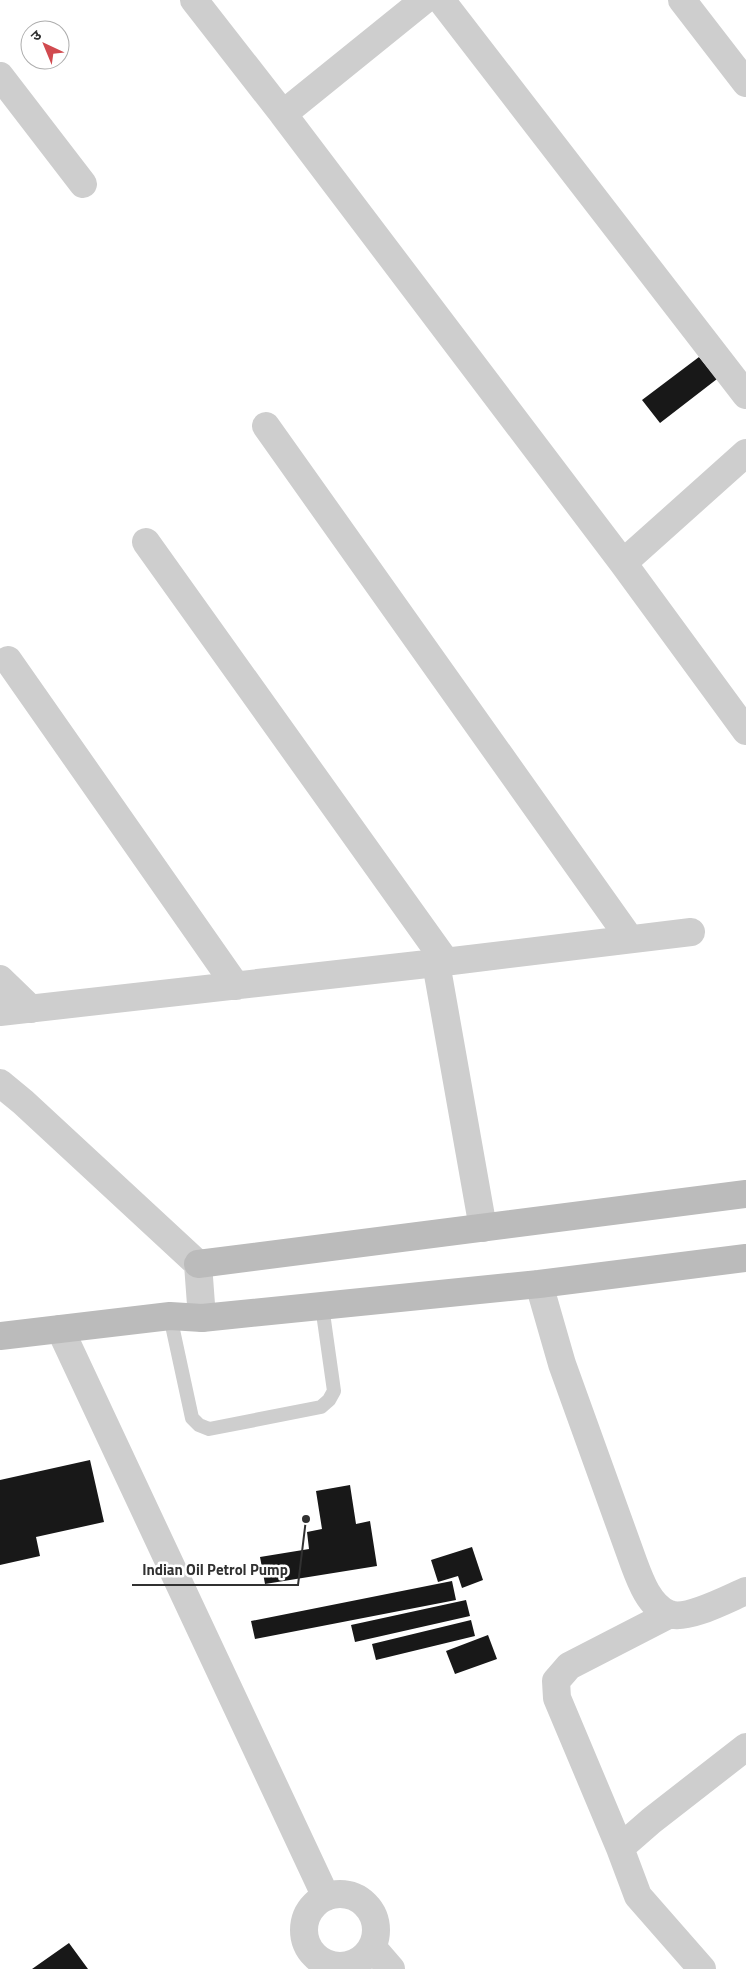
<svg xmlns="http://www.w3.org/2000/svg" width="746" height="1969" viewBox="0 0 746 1969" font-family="'Titillium Web','Noto Sans Devanagari',sans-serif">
	<rect width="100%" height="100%" fill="#fff"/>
	<!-- building -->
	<path fill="#181818" d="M 699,357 L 717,379 L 660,423 L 642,400 Z
		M 90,1460 L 104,1522 L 36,1537 L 40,1556 L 0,1565 L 0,1480 Z
		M 350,1485 L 356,1524 L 370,1521 L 377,1566 L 265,1584 L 260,1557 L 309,1549 L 307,1532 L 322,1529 L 316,1491 Z
		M 472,1547 L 483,1580 L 462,1588 L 458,1576 L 438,1582 L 431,1560 Z
		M 452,1581 L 456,1600 L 255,1639 L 251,1621 Z
		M 466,1600 L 470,1616 L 355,1642 L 351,1625 Z
		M 471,1620 L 475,1636 L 376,1660 L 372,1644 Z
		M 488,1635 L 497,1659 L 455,1674 L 446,1651 Z
		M 69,1943 L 88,1969 L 32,1969 Z"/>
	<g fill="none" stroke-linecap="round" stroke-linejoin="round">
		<!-- lane -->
		<path stroke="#cecece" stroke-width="14" d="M 170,1316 L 192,1418 L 199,1425 L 209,1429 L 321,1407 L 329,1400 L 334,1391 L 322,1306"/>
		<!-- street -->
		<path stroke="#cecece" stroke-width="28" d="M 194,0 L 283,114
			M 424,0 L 283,114 L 623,563 L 746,731
			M 441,0 L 746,395
			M 682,0 L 746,83
			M 0,76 L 83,184
			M 266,426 L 630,939
			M 146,542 L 446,962
			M 623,563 L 746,453
			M 8,660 L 236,986
			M 436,963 L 483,1228
			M 0,979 L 31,1009
			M 0,1012 L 436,963 L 691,932
			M 0,1083 L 23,1102 L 198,1264 L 202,1318
			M 539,1284 L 562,1364 L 633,1561 C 640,1580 649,1606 669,1614 C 687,1621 729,1598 746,1591
			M 60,1329 L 326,1897
			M 620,1848 L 557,1698 L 556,1681 L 569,1666 L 670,1614
			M304 1930a36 36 0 1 1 72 0a36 36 0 1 1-72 0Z
			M 372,1947 L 391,1969
			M 702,1969 L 638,1896 L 620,1848 L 651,1821 L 746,1747"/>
		<!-- secondary -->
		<path stroke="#bbb" stroke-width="28" d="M 198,1264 L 746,1194
			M 0,1336 L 170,1316 L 202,1318 L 539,1284 L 746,1258"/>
	</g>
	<!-- callouts -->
	<path fill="none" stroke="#313131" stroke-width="2" d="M306 1519L298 1585H132"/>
	<circle fill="#313131" stroke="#fff" stroke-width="2" cx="306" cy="1519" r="5"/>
	<g font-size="15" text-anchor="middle" font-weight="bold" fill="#313131" stroke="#fff" stroke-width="5" stroke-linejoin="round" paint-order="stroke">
		<text x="215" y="1575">Indian Oil Petrol Pump</text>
	</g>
	<!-- north arrow -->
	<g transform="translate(45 45) rotate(316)"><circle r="24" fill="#ffffff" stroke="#adadad"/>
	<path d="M0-4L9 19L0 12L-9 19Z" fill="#d14a4f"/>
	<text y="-8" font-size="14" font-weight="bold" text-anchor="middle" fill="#313131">उ</text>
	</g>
</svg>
